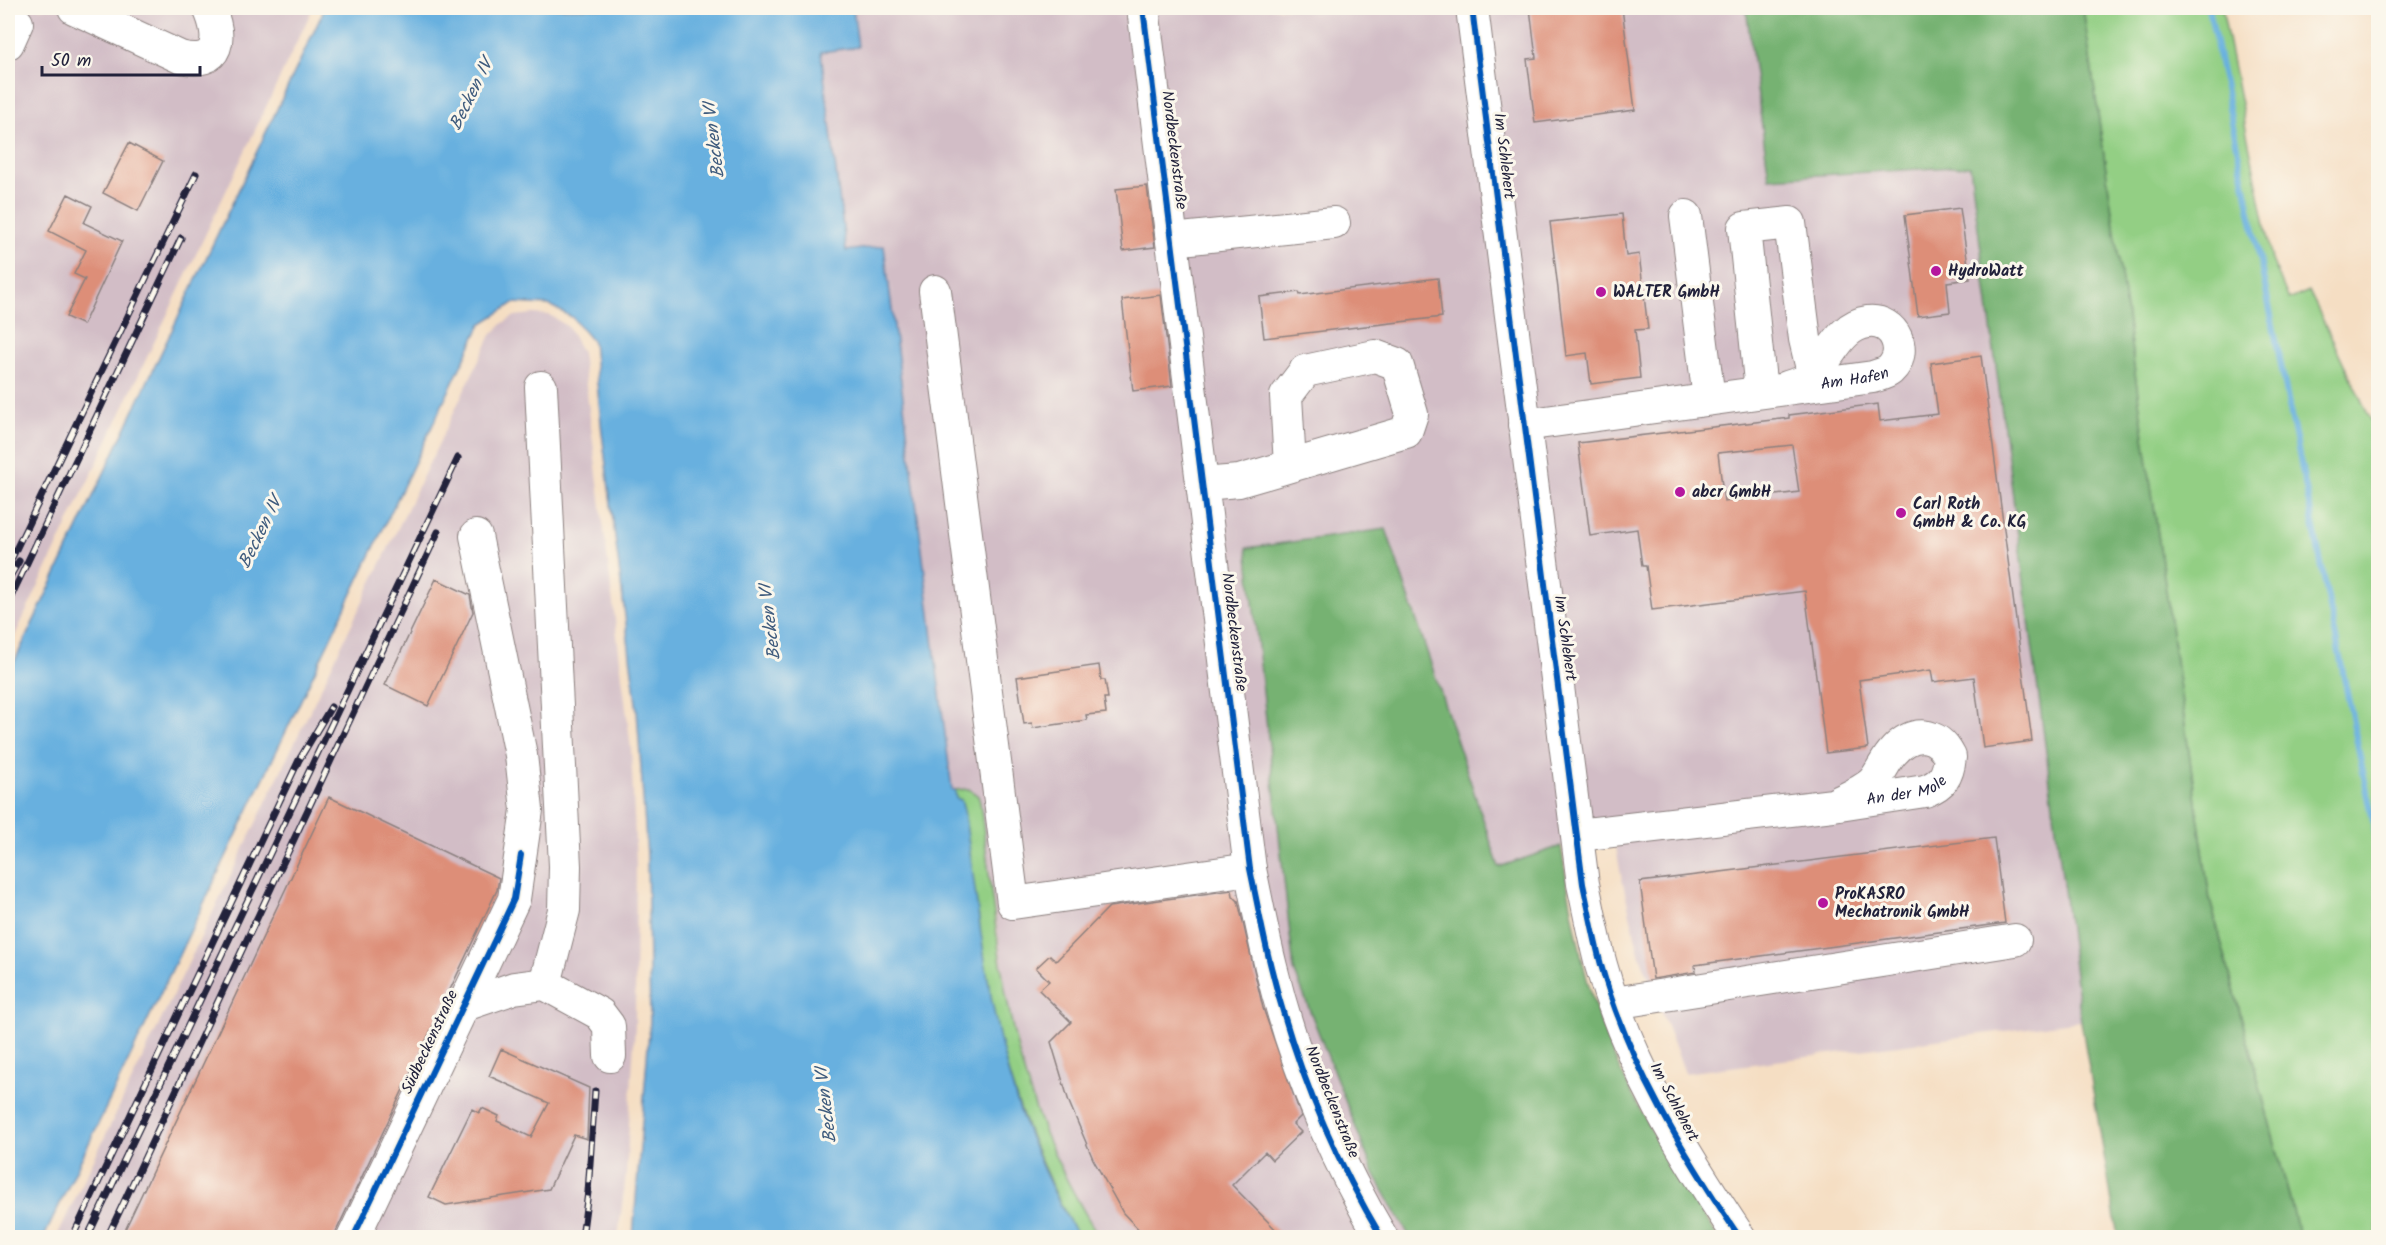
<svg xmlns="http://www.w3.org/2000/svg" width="2386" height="1245" viewBox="0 0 2386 1245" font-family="Kalam,sans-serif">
	<rect width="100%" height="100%" fill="#fbf7ec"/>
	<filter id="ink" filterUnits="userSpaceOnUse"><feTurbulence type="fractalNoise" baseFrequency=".0167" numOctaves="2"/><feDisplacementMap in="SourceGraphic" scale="12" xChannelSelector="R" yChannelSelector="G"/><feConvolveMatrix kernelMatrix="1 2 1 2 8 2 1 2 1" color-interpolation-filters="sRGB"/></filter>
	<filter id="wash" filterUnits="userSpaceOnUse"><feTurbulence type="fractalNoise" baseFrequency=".008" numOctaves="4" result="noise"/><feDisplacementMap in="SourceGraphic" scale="24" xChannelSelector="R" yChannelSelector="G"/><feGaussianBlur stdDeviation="1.35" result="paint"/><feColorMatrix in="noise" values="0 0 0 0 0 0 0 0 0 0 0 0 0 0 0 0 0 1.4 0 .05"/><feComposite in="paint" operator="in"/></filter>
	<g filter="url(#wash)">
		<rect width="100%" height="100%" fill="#f5dec3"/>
		<!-- industrial -->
		<path fill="#d2bdc6" d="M 8,8 L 313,8 L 8,650 Z
			M 853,8 L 1746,8 L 1770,177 L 1970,166 L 2081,1021 L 1685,1073 L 1639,953 L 1620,870 L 1614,836 L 1561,846 L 1499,867 L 1386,529 L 1247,548 L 1294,970 L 1374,1174 L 1410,1237 L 1099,1237 L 1061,1171 L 1037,1114 L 1023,1067 L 1007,1001 L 980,802 L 978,796 L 969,789 L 952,791 L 884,246 L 846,251 L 821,52 L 858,47 Z
			M 533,314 L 550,315 L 568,327 L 582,353 L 631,749 L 636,862 L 635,1026 L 626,1174 L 618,1237 L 56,1238 L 491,335 L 503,323 L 515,316 Z"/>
		<!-- green -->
		<path fill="#93cf84" stroke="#5a7860" stroke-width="1.5" d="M 2083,8 L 2222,8 L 2272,260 L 2289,300 L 2309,291 L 2378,435 L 2378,1237 L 2300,1237 L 2210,900 Z
			M 969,789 L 978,796 L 980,802 C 994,906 1001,1016 1038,1115 C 1054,1159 1076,1198 1099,1237 L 1078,1237 L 1073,1229 C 1044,1171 1018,1113 1002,1050 C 982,973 975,889 964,810 L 961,800 L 956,798 L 955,790 Z"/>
		<!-- forest -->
		<path fill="#76b272" stroke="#4c6a56" stroke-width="1.5" d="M 1746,8 L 2083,8 L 2210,900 L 2300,1237 L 2118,1237 L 2081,1021 L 1970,166 L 1769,178 Z
			M 1386,529 L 1499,867 L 1561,846 C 1573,919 1585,995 1617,1063 C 1645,1124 1681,1181 1718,1237 L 1410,1237 L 1374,1174 L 1294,970 L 1247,548 Z"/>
		<!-- water -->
		<path fill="#67b0df" stroke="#44698d" stroke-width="1.5" d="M 325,8 L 853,8 L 858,47 L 821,52 L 846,251 L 884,246 L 952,790 L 955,790 L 956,798 L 961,800 L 964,810 C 976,889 983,970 1002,1048 C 1017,1114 1045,1179 1078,1237 L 633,1237 L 650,1020 L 647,855 L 637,711 L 602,433 L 593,342 L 572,317 L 549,305 L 514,303 L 481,324 L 44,1237 L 8,1237 L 8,675 Z"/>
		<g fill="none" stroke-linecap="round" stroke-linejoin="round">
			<!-- stream -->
			<path stroke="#67b0df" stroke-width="6" d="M 2209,8 L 2378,846"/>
		</g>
		<g id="blocks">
			<!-- building -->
			<path fill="#dd8e78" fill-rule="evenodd" d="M 1530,8 L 1622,8 L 1635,110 L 1535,123 L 1527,59 L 1536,58 Z
				M 129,143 L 163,161 L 138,211 L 103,193 Z
				M 1147,186 L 1155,247 L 1123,251 L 1116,189 Z
				M 68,194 L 92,206 L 84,223 L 122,241 L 83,325 L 66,317 L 85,279 L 74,274 L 86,250 L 49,231 Z
				M 1960,208 L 1970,279 L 1947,282 L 1950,312 L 1918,316 L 1905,215 Z
				M 1622,214 L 1626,256 L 1639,254 L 1648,329 L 1635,330 L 1640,378 L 1591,384 L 1587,353 L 1566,356 L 1550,222 Z
				M 1438,278 L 1442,317 L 1264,338 L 1259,297 L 1299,292 L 1300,295 Z
				M 1161,295 L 1172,386 L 1133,391 L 1122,300 Z
				M 1981,356 L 2032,741 L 1983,748 L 1974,677 L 1933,682 L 1931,670 L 1859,680 L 1868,748 L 1826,753 L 1805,591 L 1652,610 L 1646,566 L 1642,566 L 1637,529 L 1590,536 L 1578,443 L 1789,418 L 1789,415 L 1878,404 L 1880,421 L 1938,414 L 1931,363 ZM 1792,445 L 1799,492 L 1724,502 L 1718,453 Z
				M 436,579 L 470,595 L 473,612 L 428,706 L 385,685 Z
				M 1099,665 L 1101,680 L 1105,680 L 1108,698 L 1104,698 L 1106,713 L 1086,715 L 1087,720 L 1033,728 L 1032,723 L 1024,724 L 1017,677 Z
				M 329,797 L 499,878 L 497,890 L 333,1238 L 121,1238 Z
				M 1994,838 L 2005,923 L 1695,965 L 1696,972 L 1653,979 L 1640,882 Z
				M 1232,890 L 1233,896 L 1238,901 L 1263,1008 L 1301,1116 L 1293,1124 L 1301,1132 L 1272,1160 L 1265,1152 L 1232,1185 L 1284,1238 L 1147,1238 L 1123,1213 L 1093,1159 L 1069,1102 L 1051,1042 L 1071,1022 L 1039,990 L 1049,981 L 1036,968 L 1050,955 L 1056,961 L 1109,907 Z
				M 501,1049 L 589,1088 L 587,1139 L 574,1135 L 549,1189 L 446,1205 L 429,1197 L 472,1109 L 479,1113 L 482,1108 L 499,1116 L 497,1121 L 531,1137 L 549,1103 L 489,1076 Z"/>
		</g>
	</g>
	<g filter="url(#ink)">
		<use href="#blocks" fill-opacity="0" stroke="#8c807f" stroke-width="1.5"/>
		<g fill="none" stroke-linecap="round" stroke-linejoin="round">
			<defs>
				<g id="minor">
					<path d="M 74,8 L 180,57 C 221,67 222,37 209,8"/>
					<path d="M 1143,8 L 1250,869 C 1257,902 1263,935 1271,967 C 1294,1062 1332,1154 1382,1238"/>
					<path d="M 1472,8 L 1583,884 C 1589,911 1594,939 1601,965 C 1629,1065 1683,1153 1740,1238"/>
					<path d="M 8,19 L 17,23 L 8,43"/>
					<path d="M 1686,216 L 1709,399"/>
					<path d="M 1172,240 L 1334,223"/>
					<path d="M 935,291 L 1013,903 L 1250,869"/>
					<path d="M 541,387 L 565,866 L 564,910 L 545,984"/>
					<path d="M 1761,391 L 1744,228 L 1790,223 L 1805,339 L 1813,373"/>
					<path id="s1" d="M 1524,425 L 1873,377 C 1878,375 1885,374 1890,370 C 1909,352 1895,319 1868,322 C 1836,326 1829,366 1804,381 C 1799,384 1792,385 1787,387"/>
					<path d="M 1202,484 L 1239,481 L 1406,432 L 1412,414 L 1397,364 L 1375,356 L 1305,371 L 1286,396 L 1290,466"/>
					<path id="s2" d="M 1578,835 L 1833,805 L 1925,791 C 1943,784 1948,776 1950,757 C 1937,731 1913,730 1894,751 C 1885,760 1881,773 1873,782 C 1862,792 1846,798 1833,805"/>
					<path d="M 1614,1003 L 2015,940"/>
					<path d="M 462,1006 L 514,988 L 545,984 L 600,1014 L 609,1026 L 610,1056"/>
					<path d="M 353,1238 L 514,899 L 527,810 L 521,755 L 476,536"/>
				</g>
			</defs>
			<!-- minor casing -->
			<use href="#minor" stroke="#8c807f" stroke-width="34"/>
			<!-- minor -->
			<use href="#minor" stroke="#fff" stroke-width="32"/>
			<defs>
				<path id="rail" d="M 8,566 L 196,174
					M 8,580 L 19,561
					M 8,603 L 181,238
					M 72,1238 L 299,760 L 331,707
					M 87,1238 L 458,458
					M 107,1238 L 438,532
					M 582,1238 L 588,1192 L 595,1091"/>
			</defs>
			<!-- rail casing -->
			<use href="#rail" stroke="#22223b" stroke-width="7"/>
			<!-- rail -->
			<use href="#rail" stroke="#fbf7ec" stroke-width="4.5" stroke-dasharray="14" stroke-linecap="butt"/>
			<defs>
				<path id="cycleway" d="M 1143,8 L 1250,869 C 1257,902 1263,935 1271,967 C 1294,1062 1332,1154 1382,1238
					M 1472,8 L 1583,884 C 1589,911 1594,939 1601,965 C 1629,1065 1683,1153 1740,1238
					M 353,1238 L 514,899 L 521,855"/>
			</defs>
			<!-- cycleway casing -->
			<use href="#cycleway" stroke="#fbf7ec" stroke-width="10"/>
			<!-- cycleway -->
			<use href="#cycleway" stroke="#0057b8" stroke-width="6"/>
		</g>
	</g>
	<!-- markers -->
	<g fill="#b5179e" stroke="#fbf7ec" stroke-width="2">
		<circle cx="1936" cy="271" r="6"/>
		<circle cx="1601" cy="292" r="6"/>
		<circle cx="1680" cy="492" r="6"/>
		<circle cx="1901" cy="513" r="6"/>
		<circle cx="1823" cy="903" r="6"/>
	</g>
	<g text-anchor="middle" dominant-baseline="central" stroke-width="6" stroke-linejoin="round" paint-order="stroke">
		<!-- street labels -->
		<g font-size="16" fill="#22223b" stroke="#fbf7ec">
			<text transform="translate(1174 150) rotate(83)">Nordbeckenstraße</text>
			<text transform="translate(1504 156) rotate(83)">Im Schlehert</text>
			<text stroke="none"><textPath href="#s1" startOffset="334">Am Hafen</textPath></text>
			<text transform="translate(1234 632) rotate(83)">Nordbeckenstraße</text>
			<text transform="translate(1565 638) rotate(82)">Im Schlehert</text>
			<text stroke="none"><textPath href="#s2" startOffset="332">An der Mole</textPath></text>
			<text transform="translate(430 1042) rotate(-65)">Südbeckenstraße</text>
			<text transform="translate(1332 1102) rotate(68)">Nordbeckenstraße</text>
			<text transform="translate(1674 1102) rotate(62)">Im Schlehert</text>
		</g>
		<!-- poi labels -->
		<g font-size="16" font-weight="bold" fill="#22223b" stroke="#fbf7ec" text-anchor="start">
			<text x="1948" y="271">HydroWatt</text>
			<text x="1613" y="292">WALTER GmbH</text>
			<text x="1692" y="492">abcr GmbH</text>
			<text x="1913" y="504">Carl Roth<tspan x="1913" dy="18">GmbH &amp; Co. KG</tspan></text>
			<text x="1835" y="894">ProKASRO<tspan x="1835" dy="18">Mechatronik GmbH</tspan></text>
		</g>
		<!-- water labels -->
		<g font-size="18" font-style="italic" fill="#3e5b7d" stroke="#fbf7ec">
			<text transform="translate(472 95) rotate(-64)">Becken IV</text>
			<text transform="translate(715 140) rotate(-97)">Becken VI</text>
			<text transform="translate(261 533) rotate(-64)">Becken IV</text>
			<text transform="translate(771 622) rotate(-97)">Becken VI</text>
			<text transform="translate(827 1105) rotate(-97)">Becken VI</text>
		</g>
	</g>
	<!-- margin -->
	<rect width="2386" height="1245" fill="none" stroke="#fbf7ec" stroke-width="30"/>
	<!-- scale -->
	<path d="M42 66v9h158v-9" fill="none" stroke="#22223b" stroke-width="3"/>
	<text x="51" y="66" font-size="18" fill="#22223b" stroke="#fbf7ec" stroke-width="4.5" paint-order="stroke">50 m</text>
</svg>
